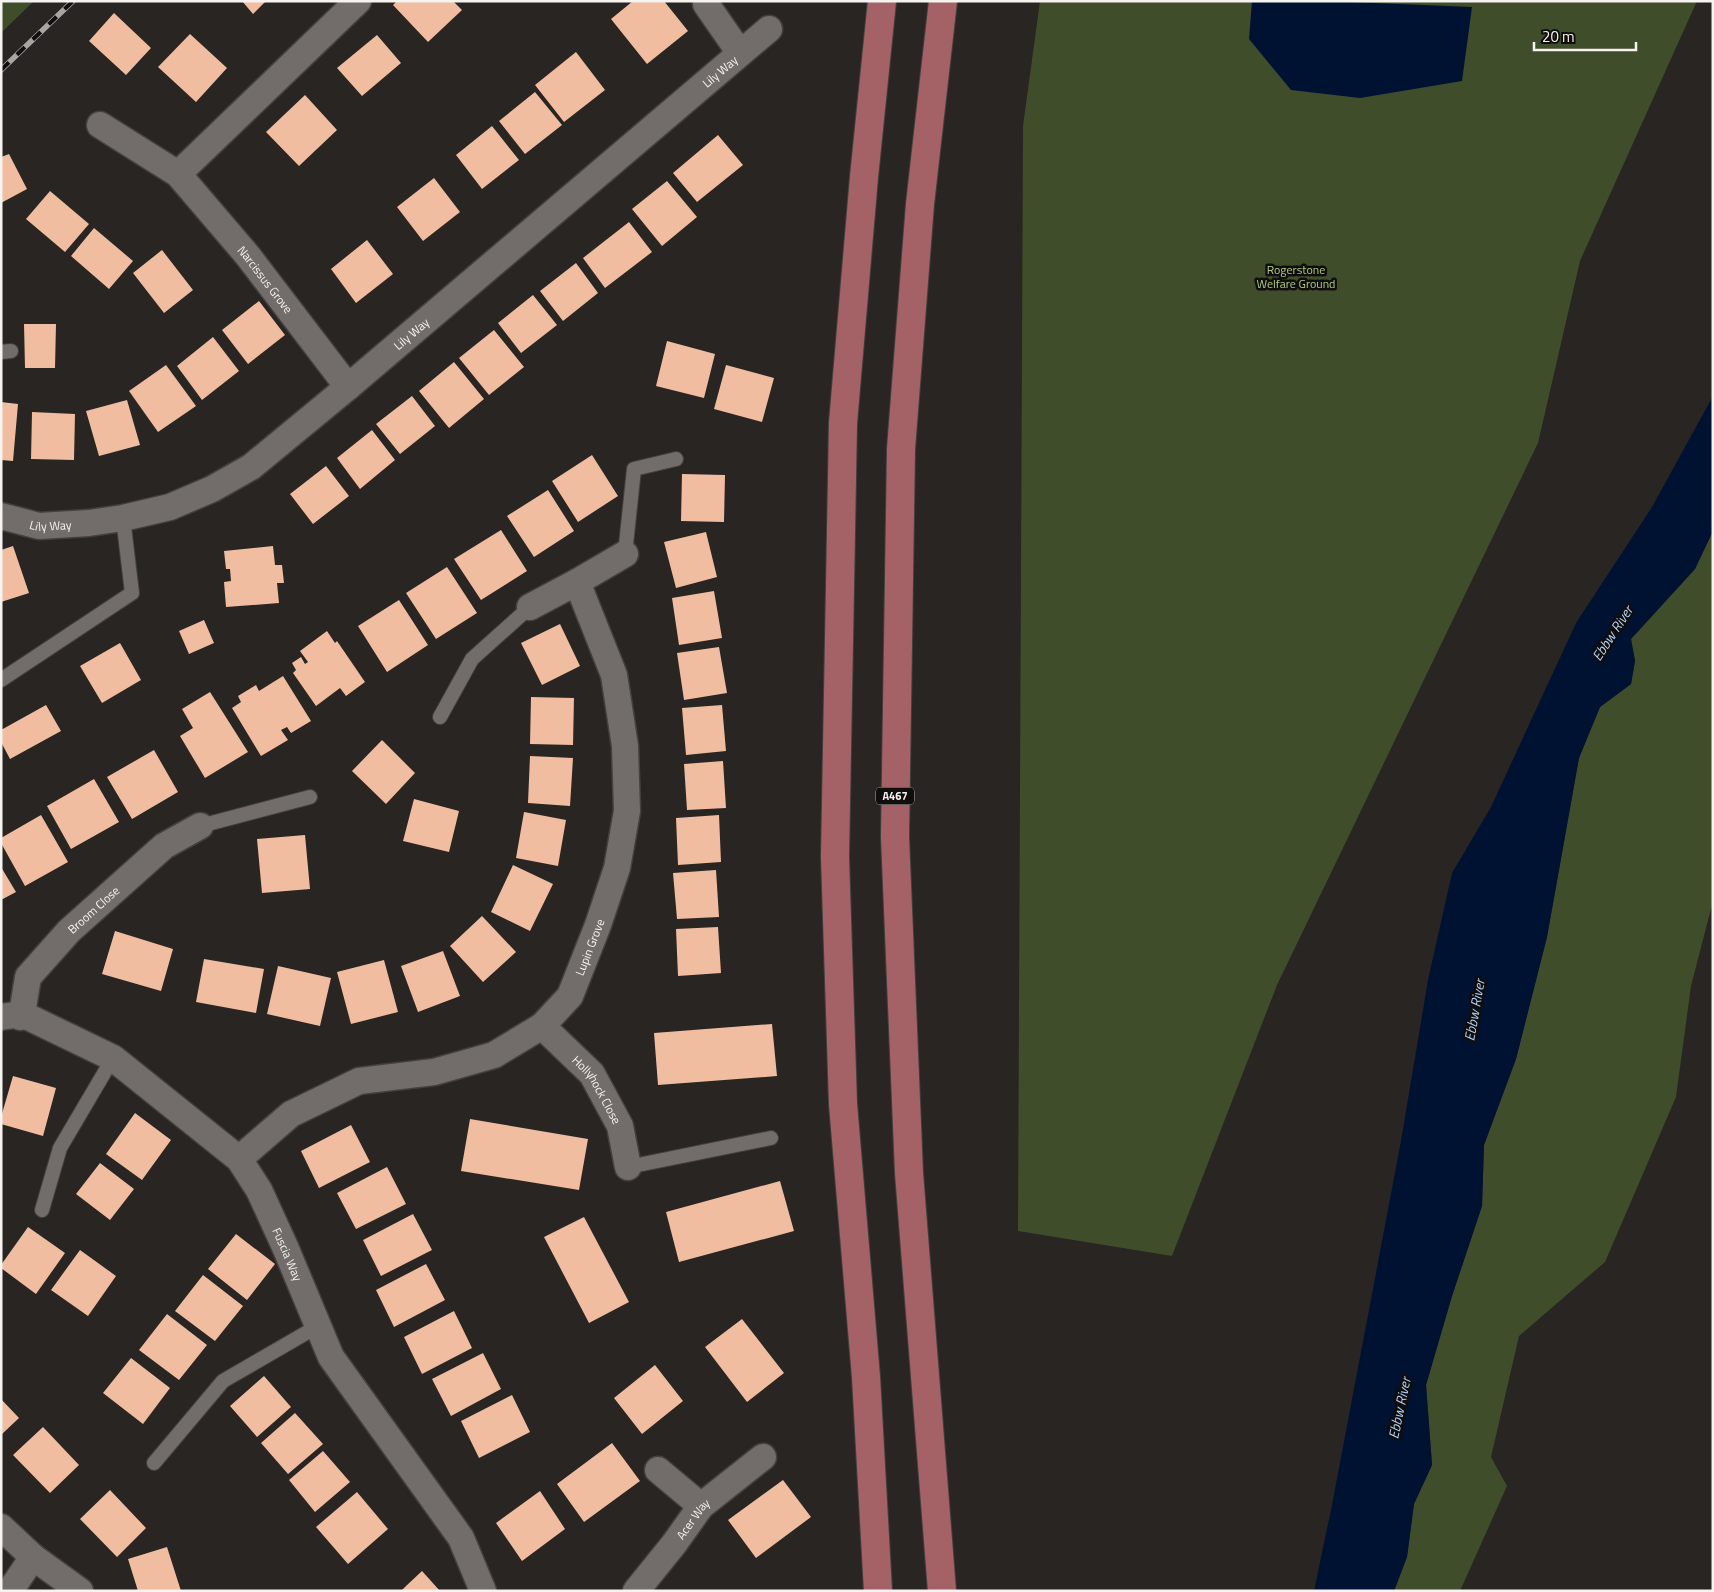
<svg xmlns="http://www.w3.org/2000/svg" width="1714" height="1592" viewBox="0 0 1714 1592" font-family="'Titillium Web',sans-serif">
	<rect width="100%" height="100%" fill="#292522"/>
	<!-- green -->
	<path fill="#3f4d2b" d="M 1,1 L 34,1 L 1,33 Z
		M 1040,1 L 1697,1 L 1580,261 L 1538,443 L 1277,985 L 1172,1256 L 1018,1231 L 1023,126 Z
		M 1713,531 L 1713,901 L 1691,986 L 1676,1097 L 1605,1262 L 1519,1336 L 1491,1457 L 1507,1486 L 1460,1591 L 1394,1591 L 1407,1557 L 1414,1504 L 1432,1465 L 1426,1385 L 1452,1296 L 1482,1206 L 1484,1145 L 1516,1059 L 1547,937 L 1579,758 L 1600,707 L 1631,684 L 1635,661 L 1631,639 L 1695,569 Z"/>
	<!-- water -->
	<path fill="#001232" d="M 1252,1 L 1326,1 L 1472,7 L 1462,81 L 1360,98 L 1291,90 L 1249,39 Z
		M 1713,396 L 1713,531 L 1695,569 L 1631,639 L 1635,661 L 1631,684 L 1600,707 L 1579,758 L 1547,937 L 1516,1059 L 1484,1145 L 1482,1206 L 1452,1296 L 1426,1385 L 1432,1465 L 1414,1504 L 1407,1557 L 1394,1591 L 1314,1591 L 1332,1505 L 1401,1141 L 1428,980 L 1452,873 L 1491,807 L 1576,623 L 1652,507 Z"/>
	<!-- building -->
	<path fill="#f1bda0" d="M 242,1 L 266,1 L 253,14 Z
		M 397,1 L 453,1 L 462,10 L 428,42 L 393,5 Z
		M 633,1 L 664,1 L 688,31 L 647,64 L 611,19 Z
		M 114,13 L 151,48 L 126,75 L 89,41 Z
		M 190,34 L 227,68 L 196,102 L 158,67 Z
		M 377,35 L 401,63 L 362,96 L 337,68 Z
		M 576,52 L 605,90 L 564,122 L 535,85 Z
		M 535,92 L 562,125 L 525,154 L 499,121 Z
		M 305,95 L 337,130 L 299,166 L 266,132 Z
		M 492,126 L 519,160 L 482,189 L 456,155 Z
		M 718,135 L 743,165 L 697,202 L 673,173 Z
		M 9,154 L 27,189 L 1,203 L 1,157 Z
		M 434,178 L 460,212 L 423,241 L 397,207 Z
		M 667,181 L 697,217 L 662,246 L 632,209 Z
		M 50,191 L 89,224 L 65,252 L 26,219 Z
		M 629,222 L 652,252 L 605,288 L 583,258 Z
		M 94,228 L 133,261 L 109,289 L 71,256 Z
		M 367,240 L 393,274 L 356,303 L 331,269 Z
		M 162,250 L 193,290 L 164,313 L 133,273 Z
		M 576,263 L 598,293 L 563,321 L 540,291 Z
		M 533,295 L 557,325 L 521,353 L 498,323 Z
		M 259,301 L 285,335 L 248,364 L 222,330 Z
		M 24,324 L 56,324 L 55,368 L 25,368 Z
		M 494,330 L 524,367 L 489,395 L 459,358 Z
		M 213,337 L 239,371 L 202,400 L 177,366 Z
		M 667,341 L 715,354 L 704,398 L 656,386 Z
		M 454,362 L 484,399 L 449,428 L 419,391 Z
		M 166,365 L 196,406 L 158,432 L 129,391 Z
		M 726,365 L 774,378 L 762,422 L 714,409 Z
		M 412,396 L 435,426 L 400,454 L 376,424 Z
		M 127,400 L 140,445 L 99,456 L 86,411 Z
		M 1,402 L 18,404 L 13,461 L 1,460 Z
		M 32,412 L 75,414 L 74,460 L 31,459 Z
		M 372,430 L 395,460 L 360,489 L 337,458 Z
		M 592,455 L 618,496 L 578,522 L 552,481 Z
		M 326,466 L 349,496 L 313,524 L 290,494 Z
		M 682,474 L 725,475 L 724,522 L 681,521 Z
		M 548,490 L 574,531 L 534,557 L 507,516 Z
		M 501,530 L 527,571 L 481,600 L 454,559 Z
		M 706,532 L 717,577 L 676,588 L 664,542 Z
		M 13,546 L 29,593 L 1,602 L 1,550 Z
		M 273,546 L 275,565 L 282,565 L 284,583 L 277,583 L 279,603 L 226,607 L 224,582 L 231,581 L 230,569 L 226,569 L 224,551 Z
		M 447,567 L 477,613 L 436,639 L 406,593 Z
		M 714,591 L 722,638 L 679,645 L 672,598 Z
		M 399,600 L 428,645 L 387,672 L 358,626 Z
		M 204,620 L 214,643 L 189,654 L 179,631 Z
		M 560,624 L 580,666 L 542,685 L 521,643 Z
		M 327,631 L 335,643 L 337,641 L 365,682 L 346,696 L 340,688 L 316,706 L 293,673 L 296,670 L 292,663 L 301,657 L 305,664 L 308,662 L 300,651 Z
		M 120,643 L 141,680 L 102,703 L 80,666 Z
		M 719,647 L 727,693 L 684,700 L 677,653 Z
		M 283,676 L 311,721 L 291,733 L 287,727 L 281,730 L 288,740 L 261,756 L 232,708 L 241,702 L 238,696 L 256,685 L 259,691 Z
		M 210,692 L 248,752 L 205,778 L 180,736 L 193,728 L 182,709 Z
		M 531,697 L 574,698 L 573,745 L 530,744 Z
		M 46,705 L 61,731 L 10,759 L 1,742 L 1,730 Z
		M 722,705 L 726,751 L 686,755 L 682,708 Z
		M 382,740 L 415,773 L 386,804 L 352,771 Z
		M 154,750 L 178,792 L 132,819 L 107,777 Z
		M 530,756 L 573,758 L 570,806 L 528,803 Z
		M 723,761 L 726,808 L 687,810 L 684,764 Z
		M 94,779 L 119,822 L 71,849 L 47,806 Z
		M 414,799 L 459,811 L 449,852 L 403,841 Z
		M 524,812 L 566,820 L 558,866 L 516,858 Z
		M 41,815 L 68,862 L 25,886 L 1,843 L 1,838 Z
		M 719,815 L 721,862 L 678,865 L 676,818 Z
		M 305,835 L 310,889 L 262,893 L 257,839 Z
		M 513,865 L 553,884 L 530,931 L 491,912 Z
		M 1,867 L 16,892 L 1,900 Z
		M 716,870 L 719,917 L 677,919 L 673,873 Z
		M 482,916 L 516,952 L 483,982 L 450,946 Z
		M 718,927 L 721,973 L 678,976 L 676,929 Z
		M 115,931 L 173,949 L 161,991 L 102,974 Z
		M 443,951 L 460,996 L 418,1012 L 401,966 Z
		M 204,959 L 264,969 L 256,1013 L 196,1002 Z
		M 384,960 L 398,1012 L 351,1024 L 337,972 Z
		M 278,966 L 331,978 L 320,1026 L 267,1014 Z
		M 772,1024 L 777,1076 L 658,1085 L 654,1033 Z
		M 13,1076 L 56,1088 L 43,1136 L 1,1124 L 1,1117 Z
		M 135,1113 L 171,1140 L 142,1180 L 106,1154 Z
		M 470,1119 L 588,1139 L 579,1190 L 461,1171 Z
		M 351,1125 L 370,1162 L 319,1188 L 301,1151 Z
		M 100,1163 L 134,1189 L 110,1220 L 76,1194 Z
		M 387,1167 L 406,1204 L 356,1229 L 337,1193 Z
		M 780,1181 L 794,1231 L 679,1262 L 666,1212 Z
		M 413,1214 L 432,1250 L 381,1276 L 363,1240 Z
		M 584,1217 L 629,1302 L 589,1323 L 544,1237 Z
		M 28,1227 L 65,1253 L 36,1294 L 1,1268 L 1,1265 Z
		M 236,1234 L 275,1264 L 247,1300 L 208,1269 Z
		M 80,1250 L 116,1276 L 88,1316 L 51,1290 Z
		M 426,1264 L 445,1300 L 394,1327 L 376,1290 Z
		M 203,1275 L 243,1306 L 215,1341 L 175,1311 Z
		M 454,1311 L 472,1348 L 422,1374 L 404,1337 Z
		M 167,1314 L 207,1345 L 179,1380 L 139,1350 Z
		M 742,1319 L 784,1373 L 747,1402 L 705,1347 Z
		M 483,1353 L 501,1389 L 451,1416 L 432,1379 Z
		M 131,1358 L 170,1388 L 143,1424 L 103,1393 Z
		M 655,1365 L 683,1401 L 642,1434 L 614,1398 Z
		M 264,1376 L 291,1407 L 257,1437 L 230,1406 Z
		M 512,1395 L 530,1432 L 479,1458 L 461,1421 Z
		M 1,1399 L 19,1418 L 1,1435 Z
		M 295,1413 L 323,1444 L 288,1474 L 261,1443 Z
		M 43,1427 L 79,1465 L 50,1493 L 13,1455 Z
		M 612,1443 L 640,1481 L 584,1522 L 557,1484 Z
		M 323,1451 L 350,1482 L 315,1512 L 289,1480 Z
		M 783,1480 L 811,1517 L 756,1558 L 728,1520 Z
		M 110,1490 L 146,1528 L 117,1557 L 80,1519 Z
		M 540,1491 L 565,1529 L 522,1561 L 496,1523 Z
		M 357,1492 L 388,1529 L 348,1564 L 316,1527 Z
		M 167,1547 L 181,1591 L 138,1591 L 128,1559 Z
		M 422,1571 L 440,1591 L 401,1591 L 406,1586 Z"/>
	<g fill="none" stroke-linecap="round" stroke-linejoin="round">
		<defs>
			<path id="service" d="M 1,352 L 11,351
				M 625,554 L 634,469 L 676,459
				M 1,680 L 132,593 L 123,518
				M 440,717 L 472,659 L 530,607
				M 200,826 L 310,797
				M 628,1167 L 771,1138
				M 42,1210 L 60,1148 L 113,1058
				M 154,1463 L 223,1381 L 318,1326"/>
			<g id="minor">
				<path d="M 706,4 L 740,53"/>
				<path id="s1" d="M 100,125 L 178,174 L 248,256 L 348,387"/>
				<path d="M 178,174 L 358,1"/>
				<path id="s2" d="M 1,516 L 39,526 L 89,523 L 123,518 L 170,507 L 212,489 L 251,467 L 348,387 L 769,29"/>
				<path d="M 577,582 L 625,554"/>
				<path id="s3" d="M 1,1017 L 22,1014 L 113,1058 L 239,1159 L 259,1190 L 286,1249 L 331,1357 L 461,1538 L 483,1591"/>
				<path id="s4" d="M 20,1017 L 22,1014 L 28,977 L 69,931 L 164,846 L 200,826"/>
				<path id="s5" d="M 542,1026 L 592,1074 L 620,1126 L 628,1167"/>
				<path id="s6" d="M 239,1159 L 291,1114 L 359,1081 L 434,1072 L 494,1055 L 542,1026 L 570,996 L 598,925 L 617,868 L 627,811 L 625,746 L 614,675 L 577,582 L 530,607"/>
				<path d="M 658,1470 L 701,1506"/>
				<path d="M 1,1527 L 33,1557 L 80,1591"/>
				<path d="M 10,1591 L 33,1557"/>
				<path id="s7" d="M 636,1591 L 674,1544 L 701,1506 L 763,1457"/>
			</g>
			<path id="primary" d="M 878,1591 L 866,1377 L 843,1104 L 835,857 L 843,423 L 864,177 L 882,1
				M 942,1591 L 909,1173 L 895,837 L 901,449 L 920,204 L 943,1"/>
		</defs>
		<!-- service casing -->
		<use href="#service" stroke="#44403e" stroke-width="16"/>
		<!-- minor casing -->
		<use href="#minor" stroke="#44403e" stroke-width="29"/>
		<!-- primary casing -->
		<use href="#primary" stroke="#44403e" stroke-width="30"/>
		<!-- service -->
		<use href="#service" stroke="#726d6a" stroke-width="14"/>
		<!-- minor -->
		<use href="#minor" stroke="#726d6a" stroke-width="26"/>
		<!-- primary -->
		<use href="#primary" stroke="#a56266" stroke-width="28"/>
		<defs>
			<path id="rail" d="M 1,70 L 73,1"/>
		</defs>
		<!-- rail casing -->
		<use href="#rail" stroke="#a8a5a3" stroke-width="5.5"/>
		<!-- rail -->
		<use href="#rail" stroke="#100e0d" stroke-width="4" stroke-dasharray="11" stroke-linecap="butt"/>
	</g>
	<g text-anchor="middle" dominant-baseline="central" stroke-width="5" stroke-linejoin="round" paint-order="stroke">
		<!-- shield labels -->
		<rect fill="#100e0d" stroke="#b1aead" stroke-width="1" x="876" y="787.5" width="38" height="17" rx="4"/>
		<g font-size="11" font-weight="bold" fill="#f6f3f1">
			<text x="895" y="796">A467</text>
		</g>
		<!-- street labels -->
		<g font-size="12" fill="#f6f3f1" stroke="#100e0d">
			<text stroke="none"><textPath href="#s2" startOffset="876">Lily Way</textPath></text>
			<text stroke="none"><textPath href="#s1" startOffset="229">Narcissus Grove</textPath></text>
			<text stroke="none"><textPath href="#s2" startOffset="471">Lily Way</textPath></text>
			<text stroke="none"><textPath href="#s2" startOffset="51">Lily Way</textPath></text>
			<text stroke="none"><textPath href="#s4" startOffset="135">Broom Close</textPath></text>
			<text stroke="none"><textPath href="#s6" startOffset="432">Lupin Grove</textPath></text>
			<text stroke="none"><textPath href="#s5" startOffset="85">Hollyhock Close</textPath></text>
			<text stroke="none"><textPath href="#s3" startOffset="391">Fuscia Way</textPath></text>
			<text stroke="none"><textPath href="#s7" startOffset="92">Acer Way</textPath></text>
		</g>
		<!-- park labels -->
		<g font-size="12" fill="#aecc83" stroke="#100e0d">
			<text x="1296" y="269">Rogerstone<tspan x="1296" dy="14">Welfare Ground</tspan></text>
		</g>
		<!-- water labels -->
		<g font-size="14" font-style="italic" fill="#b3d1f6" stroke="#100e0d">
			<text transform="translate(1612 633) rotate(-57)">Ebbw River</text>
			<text transform="translate(1474 1010) rotate(-80)">Ebbw River</text>
			<text transform="translate(1399 1408) rotate(-78)">Ebbw River</text>
		</g>
	</g>
	<!-- border -->
	<rect width="1714" height="1592" fill="none" stroke="#f6f3f1" stroke-width="5"/>
	<!-- scale -->
	<path d="M1534 42v8h102v-8" fill="none" stroke="#f6f3f1" stroke-width="2.5"/>
	<text x="1542" y="42" font-size="15" fill="#f6f3f1" stroke="#100e0d" stroke-width="4" paint-order="stroke">20 m</text>
</svg>
